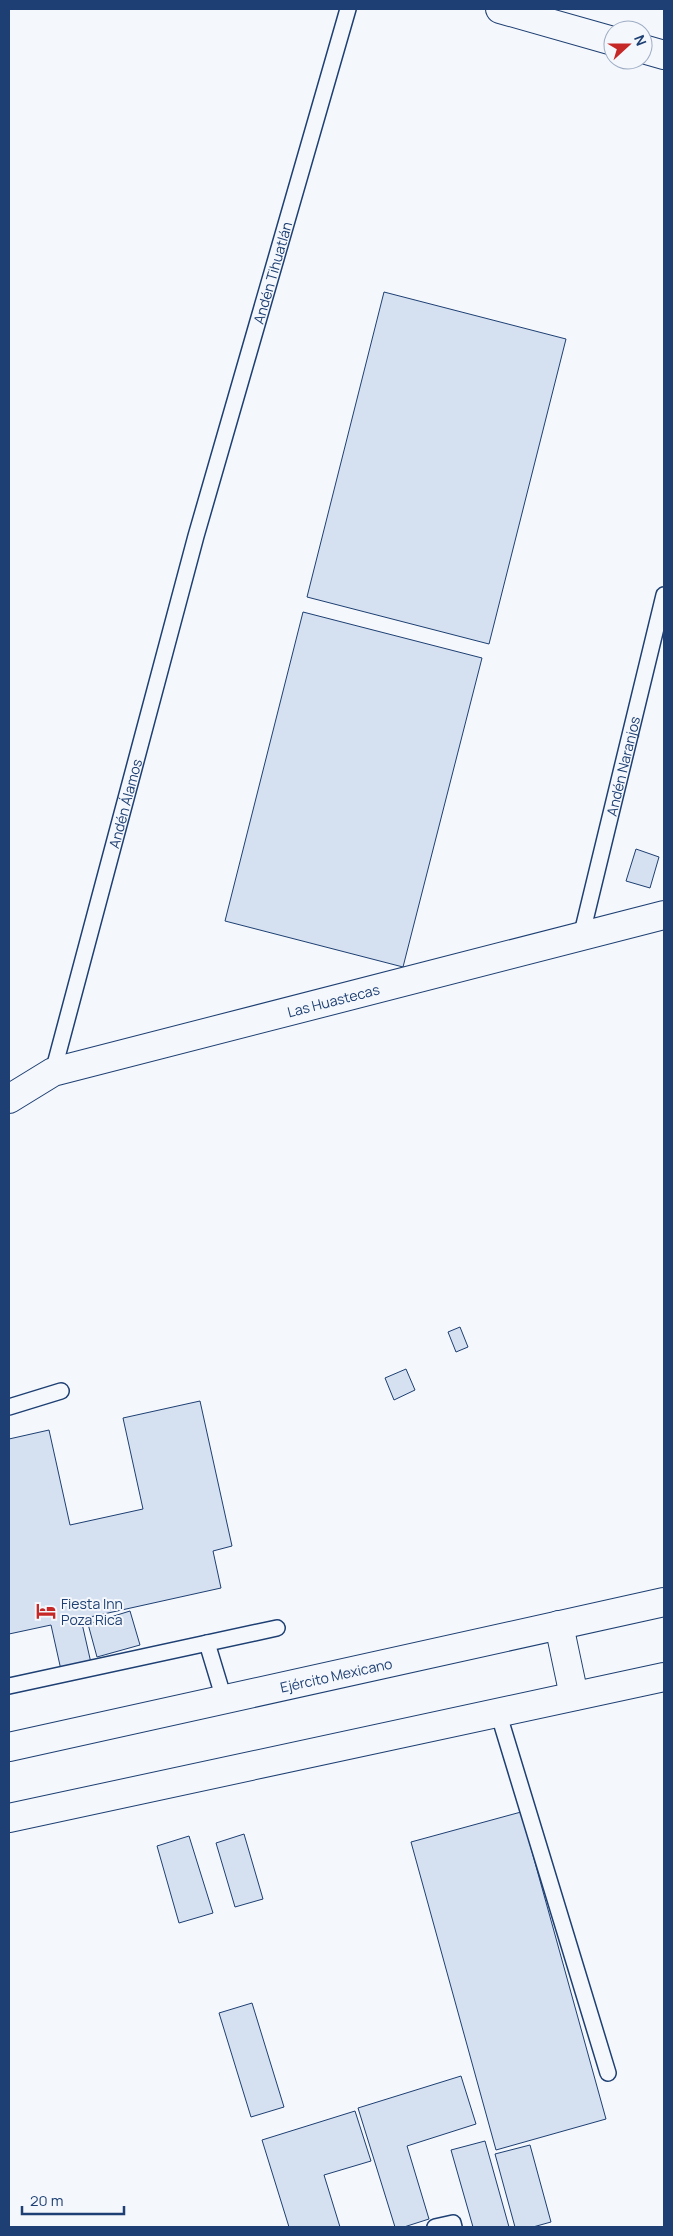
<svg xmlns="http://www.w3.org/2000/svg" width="673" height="2236" viewBox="0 0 673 2236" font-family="Manrope,sans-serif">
	<rect width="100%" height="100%" fill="#f4f7fb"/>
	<!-- building -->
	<path fill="#d5e0f0" stroke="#1d3f73" d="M 384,292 L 566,339 L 489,644 L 307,597 Z
		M 303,612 L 482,658 L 403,967 L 225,921 Z
		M 636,849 L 659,857 L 650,888 L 626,881 Z
		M 460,1327 L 468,1347 L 456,1352 L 448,1332 Z
		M 406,1369 L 415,1390 L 394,1400 L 385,1378 Z
		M 200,1401 L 232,1546 L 213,1551 L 221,1588 L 81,1619 L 91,1663 L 61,1670 L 51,1625 L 9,1634 L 9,1439 L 49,1430 L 70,1525 L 143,1509 L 123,1418 Z
		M 130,1611 L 140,1645 L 97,1657 L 88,1624 Z
		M 521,1812 L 606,2119 L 496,2150 L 411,1842 Z
		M 244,1834 L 263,1899 L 235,1907 L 216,1843 Z
		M 189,1836 L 213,1913 L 179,1923 L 157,1846 Z
		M 252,2003 L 284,2107 L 251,2117 L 219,2013 Z
		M 461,2076 L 476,2124 L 407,2146 L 429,2219 L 404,2227 L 395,2227 L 358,2108 Z
		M 355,2111 L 371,2161 L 324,2175 L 340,2227 L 289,2227 L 262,2140 Z
		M 485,2141 L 509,2227 L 473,2227 L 451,2150 Z
		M 530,2145 L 551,2222 L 533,2227 L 515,2227 L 495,2154 Z"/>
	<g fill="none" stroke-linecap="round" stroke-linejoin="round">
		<defs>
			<g id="lane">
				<path id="s1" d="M 581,937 L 664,595"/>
				<path id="s2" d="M 53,1072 L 196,536 L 348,9"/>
				<path d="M 9,1407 L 61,1391"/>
				<path d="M 207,1643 L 224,1699"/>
				<path d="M 9,1686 L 277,1628"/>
				<path d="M 498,1712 L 608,2073"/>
				<path d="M 435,2227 L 453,2223 L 454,2227"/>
			</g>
			<g id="street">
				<path d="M 500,9 L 613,41"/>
				<path d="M 643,49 L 664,55"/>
				<path id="s3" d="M 9,1099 L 53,1072 L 664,915"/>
			</g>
			<g id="secondary">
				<path d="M 559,1625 L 574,1696"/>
				<path id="s4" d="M 9,1747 L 664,1602"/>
				<path d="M 9,1818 L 664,1677"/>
			</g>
		</defs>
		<!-- lane casing -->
		<use href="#lane" stroke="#1d3f73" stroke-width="18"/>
		<!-- street casing -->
		<use href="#street" stroke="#1d3f73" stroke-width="30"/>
		<!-- secondary casing -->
		<use href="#secondary" stroke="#1d3f73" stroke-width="30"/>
		<!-- lane -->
		<use href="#lane" stroke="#f4f7fb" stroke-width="15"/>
		<!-- street -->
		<use href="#street" stroke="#f4f7fb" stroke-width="28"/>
		<!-- secondary -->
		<use href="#secondary" stroke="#f4f7fb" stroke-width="28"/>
	</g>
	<!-- icons -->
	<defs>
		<symbol id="hotel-bare" viewBox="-9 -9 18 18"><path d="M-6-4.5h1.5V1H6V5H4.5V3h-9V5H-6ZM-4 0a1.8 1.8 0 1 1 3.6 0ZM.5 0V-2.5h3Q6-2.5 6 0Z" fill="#c62828" stroke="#f4f7fb" stroke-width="2.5" paint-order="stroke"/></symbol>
	</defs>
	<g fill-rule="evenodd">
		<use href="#hotel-bare" x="32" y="1597" width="28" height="28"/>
	</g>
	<g text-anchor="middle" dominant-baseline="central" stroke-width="4" stroke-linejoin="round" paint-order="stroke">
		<!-- street labels -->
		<g font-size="14" fill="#1d3f73" stroke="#f4f7fb">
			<text stroke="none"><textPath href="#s2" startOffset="829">Andén Tihuatlán</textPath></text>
			<text stroke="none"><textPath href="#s1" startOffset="176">Andén Naranjos</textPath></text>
			<text stroke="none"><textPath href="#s2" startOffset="278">Andén Álamos</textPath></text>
			<text stroke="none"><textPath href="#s3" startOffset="341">Las Huastecas</textPath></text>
			<text stroke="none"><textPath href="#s4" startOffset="335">Ejército Mexicano</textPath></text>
		</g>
		<!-- poi labels -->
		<g font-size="14" fill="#1d3f73" stroke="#f4f7fb" text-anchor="start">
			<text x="61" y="1603">Fiesta Inn<tspan x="61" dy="16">Poza Rica</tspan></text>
		</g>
	</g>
	<!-- border -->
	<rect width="673" height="2236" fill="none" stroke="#1d3f73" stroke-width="20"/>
	<!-- north arrow -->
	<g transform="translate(628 45) rotate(69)"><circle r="24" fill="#f4f7fb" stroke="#9eadc5"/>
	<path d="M0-4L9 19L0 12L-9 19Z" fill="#c62828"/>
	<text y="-8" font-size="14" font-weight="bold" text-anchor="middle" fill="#1d3f73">N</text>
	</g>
	<!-- scale -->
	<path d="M22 2206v8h102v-8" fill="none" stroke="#1d3f73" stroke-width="2.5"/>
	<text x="30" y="2206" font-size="15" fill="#1d3f73" stroke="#f4f7fb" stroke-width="4" paint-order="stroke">20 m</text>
</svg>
